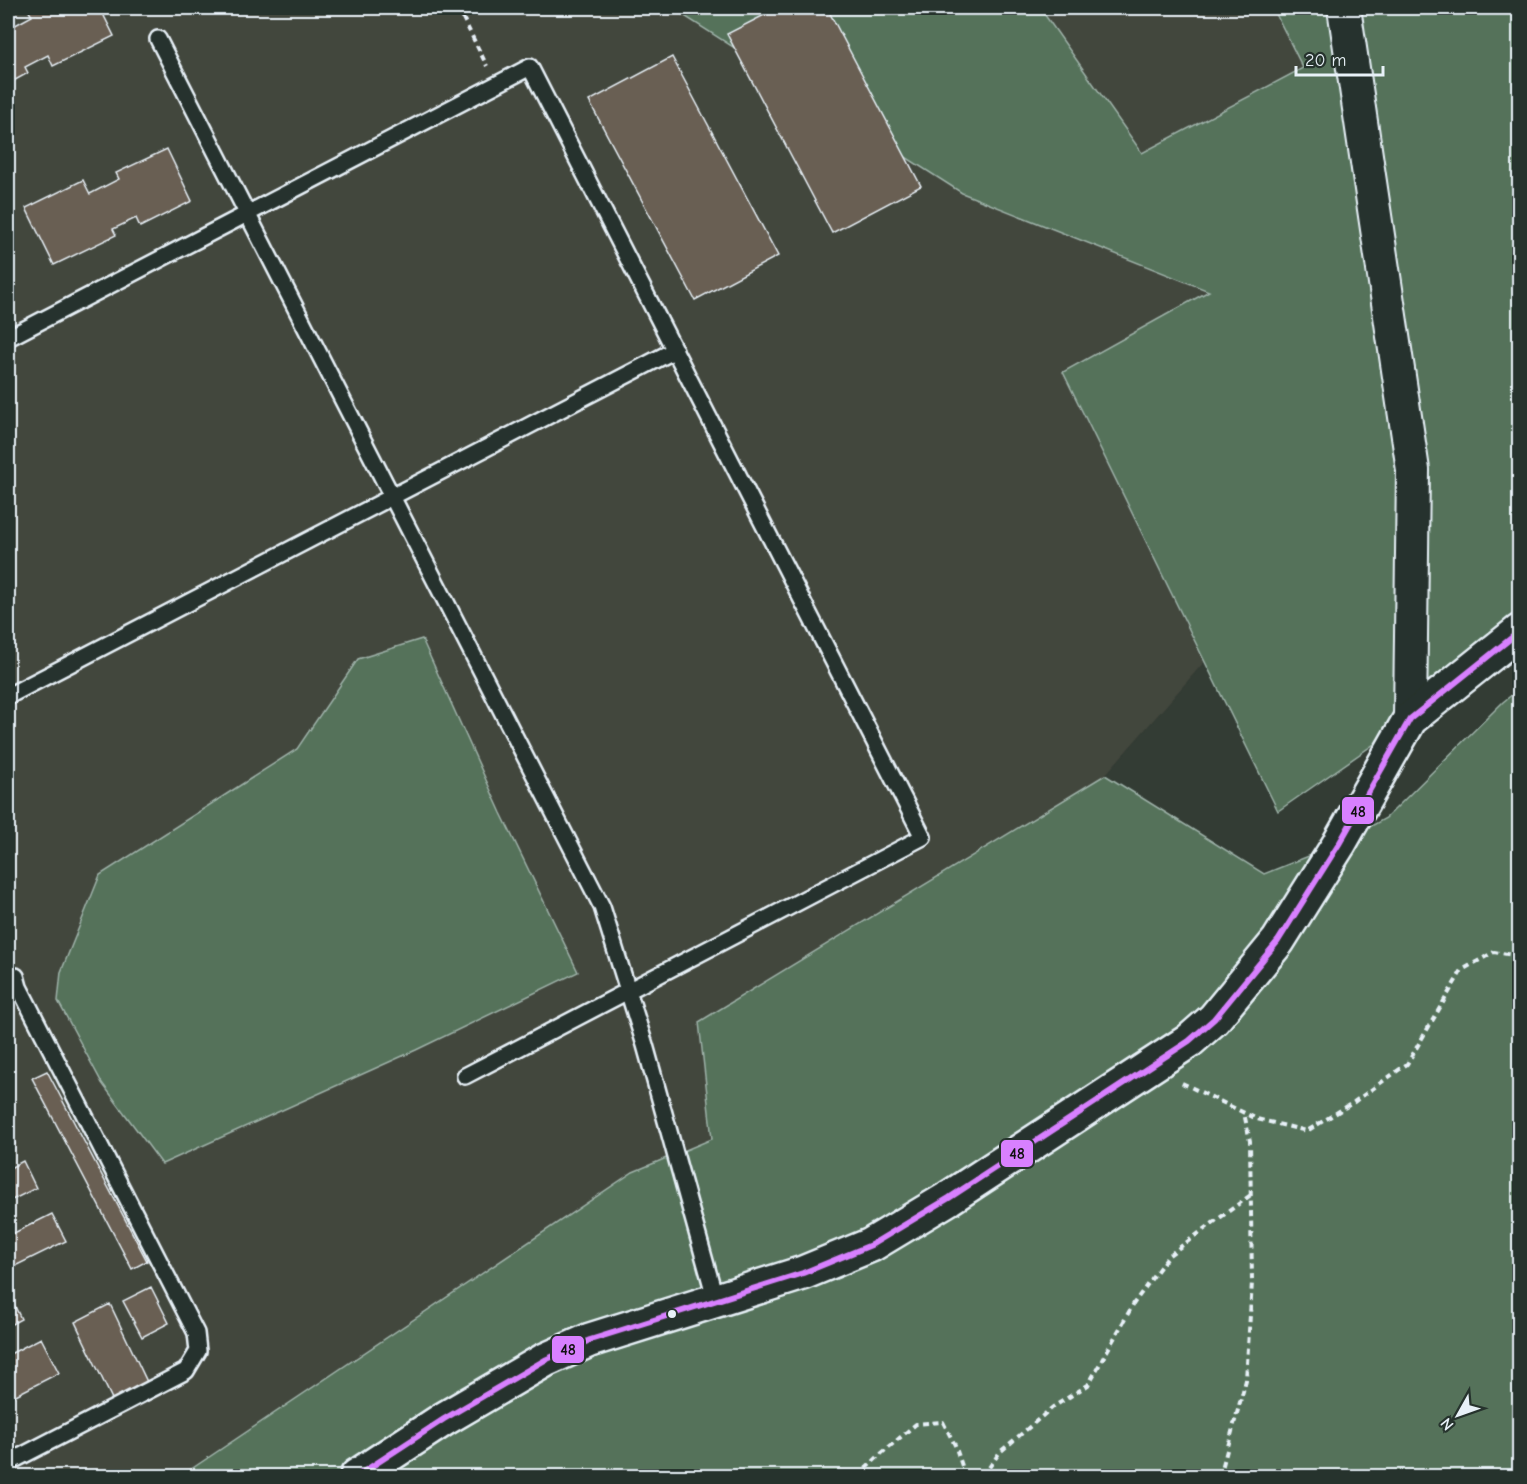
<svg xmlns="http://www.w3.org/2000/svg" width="1527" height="1484" viewBox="0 0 1527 1484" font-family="'Comic Neue',sans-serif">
	<rect width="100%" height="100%" fill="#333c34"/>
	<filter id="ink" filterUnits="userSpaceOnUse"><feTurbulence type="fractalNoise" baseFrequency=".0167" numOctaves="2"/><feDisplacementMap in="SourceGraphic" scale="12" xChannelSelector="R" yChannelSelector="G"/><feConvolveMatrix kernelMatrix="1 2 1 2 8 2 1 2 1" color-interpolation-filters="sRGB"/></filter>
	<g filter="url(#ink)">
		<!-- built -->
		<path fill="#43463d" d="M 8,8 L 1273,8 L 1304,67 L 1210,291 L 1063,372 L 1204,662 L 1105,775 L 699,1022 L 713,1139 L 633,1172 L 181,1476 L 8,1476 Z"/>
		<!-- green -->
		<path fill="#54725a" stroke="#9eb2a9" stroke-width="1.5" d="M 672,8 L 1040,8 L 1142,153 L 1303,68 L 1273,8 L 1519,8 L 1519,624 L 1410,719 L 1278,811 L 1063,372 L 1209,291 L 962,193 Z
			M 422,639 L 501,813 L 578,972 L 416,1050 L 162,1164 L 102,1083 L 58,1001 L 61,972 L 100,875 L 297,749 L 358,659 Z
			M 1519,689 L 1519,1476 L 181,1476 L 633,1172 L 712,1139 L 699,1022 L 1105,775 L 1264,874 L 1339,844 L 1386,818 L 1503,702 Z"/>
		<!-- building -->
		<path fill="#695f52" stroke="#e8f1f8" stroke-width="1.5" d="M 34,8 L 100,8 L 114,36 L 53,66 L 48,55 L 25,67 L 28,73 L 8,84 L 8,29 L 32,16 L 28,10 Z
			M 778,8 L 827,8 L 921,186 L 832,233 L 727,34 Z
			M 672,57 L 778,256 L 695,300 L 589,101 Z
			M 167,149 L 192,201 L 140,227 L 136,218 L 113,229 L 116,235 L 54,265 L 26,208 L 83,180 L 90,194 L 119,179 L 116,173 Z
			M 8,278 L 13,289 L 8,292 Z
			M 47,1071 L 147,1261 L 132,1269 L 32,1078 Z
			M 8,1129 L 15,1144 L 8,1148 Z
			M 23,1161 L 36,1188 L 8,1202 L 8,1169 Z
			M 52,1214 L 66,1241 L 15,1266 L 8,1250 L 8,1236 Z
			M 151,1287 L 169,1323 L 142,1337 L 123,1301 Z
			M 8,1292 L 21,1319 L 8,1326 Z
			M 110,1304 L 148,1384 L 113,1401 L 75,1322 Z
			M 41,1338 L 59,1373 L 8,1399 L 8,1355 Z"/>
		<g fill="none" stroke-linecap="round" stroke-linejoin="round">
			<defs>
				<path id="service" d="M 158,39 L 602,907 L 645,1045 L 716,1301
					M 8,338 L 530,67 L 923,837 L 465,1076
					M 8,696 L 675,350
					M 8,980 L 16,976 L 19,987 L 196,1333 L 198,1351 L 186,1371 L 8,1463"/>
				<path id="minor" d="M 1344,8 L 1413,470 L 1410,719"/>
				<path id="tertiary" d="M 357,1476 L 444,1419 L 545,1360 L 590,1340 L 803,1273 L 871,1245 L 949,1198 L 1189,1041 L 1214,1019 L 1278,941 L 1339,844 L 1410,719 L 1520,631"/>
			</defs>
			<!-- service casing -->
			<use href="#service" stroke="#e8f1f8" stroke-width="20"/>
			<!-- minor casing -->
			<use href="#minor" stroke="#e8f1f8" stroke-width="36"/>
			<!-- tertiary casing -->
			<use href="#tertiary" stroke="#e8f1f8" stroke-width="38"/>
			<!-- path -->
			<path stroke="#e8f1f8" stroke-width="4" stroke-dasharray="6 4.5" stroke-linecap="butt" d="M 458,8 L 487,66
				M 1182,1083 L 1257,1119 L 1307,1131 L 1354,1102 L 1407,1064 L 1462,970 L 1494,952 L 1520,956
				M 858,1476 L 882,1453 L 916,1424 L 943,1422 L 955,1445 L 964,1472 L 972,1476
				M 983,1476 L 1000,1452 L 1053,1407 L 1088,1385 L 1134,1303 L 1168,1256 L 1252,1194
				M 1220,1476 L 1246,1380 L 1252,1282 L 1250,1141 L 1244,1113"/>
			<!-- service -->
			<use href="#service" stroke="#26332d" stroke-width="15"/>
			<!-- minor -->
			<use href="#minor" stroke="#26332d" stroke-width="32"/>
			<!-- tertiary -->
			<use href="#tertiary" stroke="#26332d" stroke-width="33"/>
			<defs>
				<path id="bus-1" d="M 357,1476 L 444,1419 L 545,1360 L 590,1340 L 803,1273 L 871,1245 L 949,1198 L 1189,1041 L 1214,1019 L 1278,941 L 1339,844 L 1410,719 L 1520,631"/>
			</defs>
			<!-- bus-1 casing -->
			<use href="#bus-1" stroke="#26332d" stroke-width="10"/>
			<!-- bus-1 -->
			<use href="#bus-1" stroke="#d880ff" stroke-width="6"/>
		</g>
	</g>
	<!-- markers -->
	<circle fill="#e8f1f8" stroke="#26332d" stroke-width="2" cx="672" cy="1314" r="5"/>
	<g stroke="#26332d" stroke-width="2">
		<rect x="1341" y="796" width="34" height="29" rx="6" fill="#d880ff"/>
		<rect x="1000" y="1139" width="34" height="29" rx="6" fill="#d880ff"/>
		<rect x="551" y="1335" width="34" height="29" rx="6" fill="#d880ff"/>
	</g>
	<g font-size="16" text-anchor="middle" font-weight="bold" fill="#111">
		<text x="1358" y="817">48</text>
		<text x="1017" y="1159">48</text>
		<text x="568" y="1355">48</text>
	</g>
	<!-- margin -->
	<rect width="1527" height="1484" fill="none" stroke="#26332d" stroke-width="30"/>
	<rect x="15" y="15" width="1497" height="1454" fill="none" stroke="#e8f1f8" stroke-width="2" filter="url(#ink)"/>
	<!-- north arrow -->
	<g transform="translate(1458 1415) rotate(230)" stroke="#26332d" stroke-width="4.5" paint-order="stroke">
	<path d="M0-4.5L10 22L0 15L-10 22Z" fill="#e8f1f8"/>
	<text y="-9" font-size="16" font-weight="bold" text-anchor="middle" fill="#e8f1f8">N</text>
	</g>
	<!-- scale -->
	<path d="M1296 66v9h87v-9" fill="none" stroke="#e8f1f8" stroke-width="3"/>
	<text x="1305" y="66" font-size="18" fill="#e8f1f8" stroke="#26332d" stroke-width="4.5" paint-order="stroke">20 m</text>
</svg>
